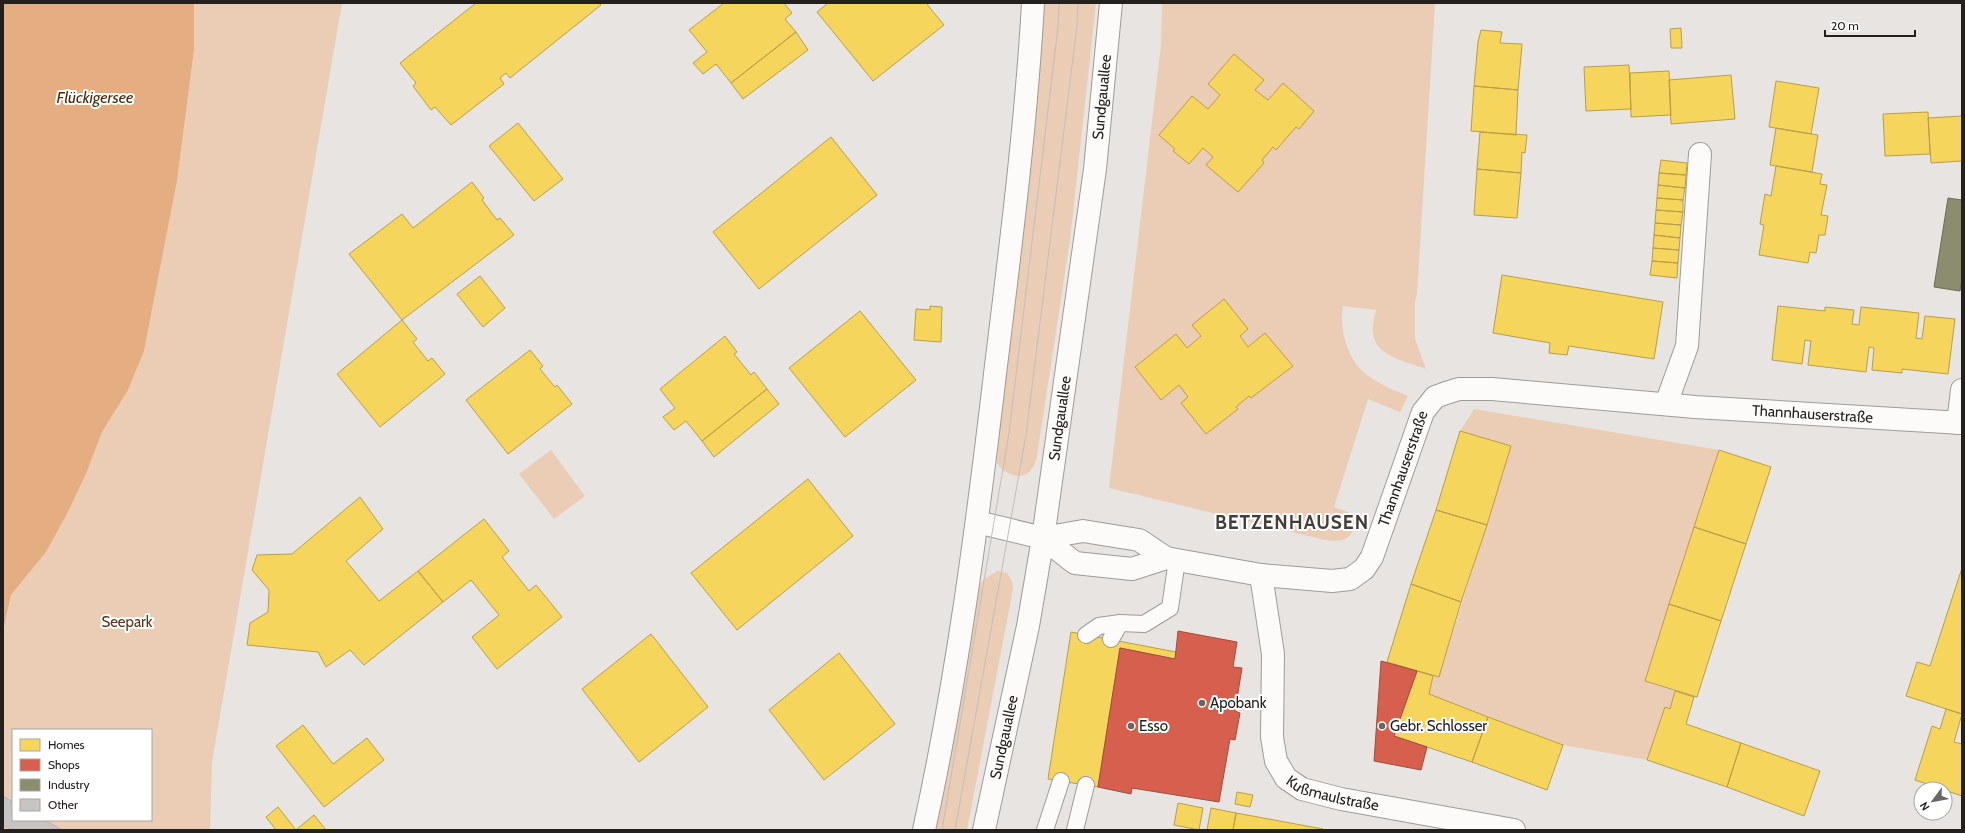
<svg xmlns="http://www.w3.org/2000/svg" width="1965" height="833" viewBox="0 0 1965 833" font-family="Cabin,sans-serif">
	<rect width="100%" height="100%" fill="#e8e4e1"/>
	<!-- green -->
	<path fill="#ebccb4" fill-rule="evenodd" d="M 194,3 L 342,3 L 212,762 L 210,830 L 3,830 L 3,631 L 11,595 L 46,552 L 67,514 L 86,474 L 102,432 L 128,390 L 144,351 L 177,181 L 194,50 ZM 13,730 L 151,730 L 151,820 L 13,820 Z
		M 1043,3 L 1096,3 L 1070,240 L 1039,443 C 1038,451 1037,461 1033,467 C 1023,483 1005,475 997,463 L 999,428 L 1024,225 Z
		M 1162,3 L 1435,3 L 1417,294 L 1415,301 L 1415,339 L 1426,369 C 1410,363 1379,357 1374,338 C 1371,329 1374,318 1376,310 L 1343,306 C 1341,318 1342,331 1346,343 C 1355,375 1380,384 1408,396 L 1400,412 L 1368,399 L 1334,507 L 1358,516 C 1353,537 1348,543 1325,540 L 1109,488 L 1161,45 Z
		M 1474,409 L 1719,450 L 1645,681 L 1675,691 L 1670,709 L 1665,708 L 1647,760 L 1563,745 L 1429,694 L 1433,676 L 1439,677 L 1511,446 L 1460,431 Z
		M 551,450 L 585,496 L 554,519 L 519,474 Z
		M 997,571 L 1007,573 L 1012,581 L 1013,589 L 967,830 L 936,830 L 978,587 L 983,580 Z"/>
	<!-- water -->
	<path fill="#e4ae80" d="M 3,3 L 194,3 L 194,50 L 177,181 L 144,351 L 128,390 L 102,432 L 86,474 L 67,514 L 46,552 L 11,595 L 3,631 Z"/>
	<!-- homes -->
	<path fill="#f6d55c" stroke="#b79f49" d="M 476,3 L 599,3 L 601,5 L 510,78 L 506,73 L 500,78 L 504,84 L 451,125 L 435,107 L 431,110 L 413,86 L 416,83 L 400,63 Z
		M 724,3 L 784,3 L 792,13 L 785,19 L 796,32 L 731,83 L 716,64 L 703,74 L 693,63 L 707,52 L 689,30 Z
		M 828,3 L 926,3 L 944,25 L 873,81 L 817,12 Z
		M 1681,28 L 1682,48 L 1671,48 L 1670,29 Z
		M 1481,30 L 1502,32 L 1500,43 L 1522,44 L 1518,90 L 1474,86 L 1478,42 Z
		M 796,32 L 808,50 L 743,99 L 731,83 Z
		M 1234,54 L 1264,80 L 1255,90 L 1268,100 L 1283,83 L 1314,111 L 1299,129 L 1296,127 L 1276,150 L 1273,147 L 1262,160 L 1264,163 L 1238,192 L 1206,165 L 1213,157 L 1203,148 L 1189,164 L 1173,151 L 1175,149 L 1159,135 L 1192,96 L 1208,109 L 1220,95 L 1208,84 Z
		M 1629,65 L 1631,109 L 1586,111 L 1584,67 Z
		M 1669,71 L 1671,115 L 1631,117 L 1630,73 Z
		M 1731,75 L 1735,119 L 1671,124 L 1669,80 Z
		M 1776,81 L 1819,88 L 1811,134 L 1769,127 Z
		M 1474,86 L 1518,90 L 1516,135 L 1471,131 Z
		M 1928,112 L 1930,154 L 1885,156 L 1883,114 Z
		M 1962,116 L 1962,161 L 1931,163 L 1928,118 Z
		M 518,123 L 563,179 L 534,201 L 489,146 Z
		M 1776,128 L 1818,135 L 1812,172 L 1770,165 Z
		M 1480,132 L 1527,135 L 1525,153 L 1522,152 L 1521,173 L 1477,169 Z
		M 831,137 L 877,195 L 759,289 L 713,232 Z
		M 1661,160 L 1687,163 L 1686,175 L 1659,173 Z
		M 1776,166 L 1822,174 L 1820,184 L 1827,185 L 1821,215 L 1828,216 L 1825,235 L 1819,235 L 1816,253 L 1810,252 L 1808,263 L 1759,255 L 1764,225 L 1760,224 L 1765,194 L 1771,196 Z
		M 1477,169 L 1521,173 L 1517,218 L 1474,215 Z
		M 1659,173 L 1686,175 L 1685,188 L 1658,185 Z
		M 472,182 L 484,198 L 482,200 L 497,220 L 500,218 L 514,235 L 402,320 L 349,254 L 402,214 L 413,228 Z
		M 1658,185 L 1685,188 L 1683,200 L 1657,198 Z
		M 1657,198 L 1683,200 L 1683,212 L 1656,210 Z
		M 1656,210 L 1683,212 L 1681,225 L 1655,223 Z
		M 1655,223 L 1681,225 L 1680,238 L 1654,235 Z
		M 1654,235 L 1680,238 L 1679,250 L 1653,248 Z
		M 1653,248 L 1679,250 L 1678,263 L 1652,261 Z
		M 1652,261 L 1678,263 L 1677,278 L 1650,275 Z
		M 1502,275 L 1663,302 L 1654,359 L 1569,346 L 1567,355 L 1549,353 L 1550,343 L 1493,333 Z
		M 480,276 L 505,308 L 483,327 L 457,294 Z
		M 1224,299 L 1248,329 L 1240,336 L 1248,347 L 1265,333 L 1293,366 L 1251,398 L 1249,396 L 1236,407 L 1238,409 L 1206,434 L 1181,403 L 1188,397 L 1179,385 L 1161,400 L 1135,367 L 1176,334 L 1187,348 L 1201,336 L 1192,325 Z
		M 930,306 L 942,307 L 941,342 L 914,340 L 916,309 L 930,310 Z
		M 1778,306 L 1825,311 L 1825,307 L 1854,310 L 1852,324 L 1859,325 L 1861,307 L 1919,313 L 1916,338 L 1922,339 L 1925,316 L 1955,319 L 1948,374 L 1902,369 L 1902,373 L 1872,370 L 1874,348 L 1869,347 L 1866,372 L 1808,365 L 1811,341 L 1805,340 L 1802,364 L 1772,360 Z
		M 860,311 L 916,380 L 845,437 L 789,368 Z
		M 402,320 L 417,339 L 413,342 L 428,361 L 432,358 L 445,374 L 380,427 L 337,374 Z
		M 725,336 L 737,352 L 734,354 L 751,375 L 754,372 L 767,389 L 702,441 L 686,421 L 674,430 L 663,417 L 675,408 L 660,389 Z
		M 530,350 L 543,366 L 540,369 L 555,387 L 557,385 L 572,404 L 508,454 L 466,400 Z
		M 767,389 L 779,404 L 714,457 L 702,441 Z
		M 1460,431 L 1511,446 L 1487,525 L 1436,510 Z
		M 1719,450 L 1771,467 L 1746,544 L 1694,527 Z
		M 808,479 L 853,536 L 737,630 L 691,573 Z
		M 360,497 L 383,529 L 346,561 L 379,601 L 418,571 L 443,602 L 364,665 L 350,650 L 326,667 L 318,652 L 247,645 L 250,623 L 268,612 L 269,590 L 252,570 L 257,555 L 292,554 Z
		M 1436,510 L 1487,525 L 1461,602 L 1411,584 Z
		M 484,519 L 509,551 L 502,557 L 529,591 L 536,585 L 562,617 L 497,669 L 472,637 L 499,615 L 471,580 L 443,602 L 418,571 Z
		M 1694,527 L 1746,544 L 1721,621 L 1669,604 Z
		M 1962,568 L 1962,714 L 1906,696 L 1917,662 L 1930,666 Z
		M 1411,584 L 1461,602 L 1439,677 L 1387,662 Z
		M 1669,604 L 1721,621 L 1697,697 L 1645,681 Z
		M 1071,632 L 1176,652 L 1175,659 L 1120,648 L 1098,787 L 1048,779 Z
		M 651,634 L 708,707 L 639,762 L 582,689 Z
		M 839,653 L 895,724 L 824,780 L 769,710 Z
		M 1417,671 L 1433,676 L 1429,694 L 1488,717 L 1472,762 L 1394,736 Z
		M 1675,691 L 1694,697 L 1686,724 L 1741,743 L 1727,787 L 1647,760 L 1665,707 L 1670,709 Z
		M 1946,709 L 1962,714 L 1954,742 L 1962,744 L 1962,796 L 1915,780 L 1932,726 L 1940,729 Z
		M 1488,717 L 1563,745 L 1547,790 L 1472,762 Z
		M 303,725 L 333,764 L 367,738 L 384,760 L 324,807 L 276,746 Z
		M 1741,743 L 1820,771 L 1804,816 L 1727,787 Z
		M 1237,792 L 1253,795 L 1250,807 L 1235,804 Z
		M 1178,803 L 1203,808 L 1199,830 L 1174,825 Z
		M 278,807 L 296,830 L 276,830 L 266,817 Z
		M 1211,808 L 1236,813 L 1233,830 L 1207,830 Z
		M 1236,813 L 1323,829 L 1322,830 L 1233,830 Z
		M 314,815 L 326,830 L 295,830 L 296,830 Z"/>
	<!-- shops -->
	<path fill="#d6604d" stroke="#a04d3f" d="M 1178,631 L 1237,642 L 1233,667 L 1242,668 L 1235,711 L 1240,713 L 1235,740 L 1230,739 L 1219,802 L 1132,788 L 1131,794 L 1098,787 L 1120,648 L 1175,659 Z
		M 1381,661 L 1417,671 L 1394,736 L 1427,747 L 1421,770 L 1374,761 Z"/>
	<!-- industry -->
	<path fill="#8c8c6e" stroke="#6c6c56" d="M 1948,198 L 1962,200 L 1962,278 L 1960,291 L 1934,287 Z"/>
	<!-- building -->
	<path fill="#c8c4c2" stroke="#b7b4b1" d="M 3,796 L 13,802 L 13,820 L 45,820 L 62,830 L 11,830 L 3,825 Z"/>
	<g fill="none" stroke-linecap="round" stroke-linejoin="round">
		<defs>
			<path id="service" d="M 1086,635 L 1099,626 L 1120,623 L 1144,624 L 1170,608 L 1177,560
				M 1111,639 L 1120,623
				M 1045,830 L 1061,781
				M 1075,830 L 1086,785"/>
			<g id="minor">
				<path d="M 1666,404 L 1687,346 L 1700,154"/>
				<path d="M 1958,423 L 1962,390"/>
				<path d="M 977,522 L 1043,538 L 1075,563 L 1132,569 L 1166,558"/>
				<path id="s1" d="M 1043,538 L 1083,531 L 1120,537 L 1139,540 L 1166,558 L 1177,560 L 1261,575 L 1332,581 L 1350,579 L 1364,569 L 1372,557 L 1423,412 L 1435,397 L 1446,393 L 1459,389 L 1492,389 L 1695,407 L 1962,423"/>
				<path id="s2" d="M 1261,575 L 1273,654 L 1272,737 L 1276,761 L 1286,778 L 1302,789 L 1341,799 L 1514,830"/>
			</g>
			<g id="tertiary">
				<path d="M 924,830 C 957,680 977,527 995,374 C 1010,251 1026,127 1033,3"/>
				<path id="s3" d="M 984,830 L 1028,626 L 1043,538 L 1095,169 L 1111,3"/>
			</g>
		</defs>
		<!-- service casing -->
		<use href="#service" stroke="#9e9b99" stroke-width="18"/>
		<!-- minor casing -->
		<use href="#minor" stroke="#9e9b99" stroke-width="24"/>
		<!-- tertiary casing -->
		<use href="#tertiary" stroke="#9e9b99" stroke-width="24"/>
		<!-- service -->
		<use href="#service" stroke="#fcfbfa" stroke-width="16"/>
		<!-- minor -->
		<use href="#minor" stroke="#fcfbfa" stroke-width="22"/>
		<!-- tertiary -->
		<use href="#tertiary" stroke="#fcfbfa" stroke-width="22"/>
		<!-- tram -->
		<path stroke="#c0bfbe" stroke-width="1" d="M 942,830 L 1009,433 L 1058,27 L 1059,3
			M 955,830 L 1026,435 L 1077,26 L 1078,3"/>
	</g>
	<!-- markers -->
	<g fill="#686562" stroke="#fff" stroke-width="1.5">
		<circle cx="1202" cy="703" r="4"/>
		<circle cx="1131" cy="726" r="4"/>
		<circle cx="1382" cy="726" r="4"/>
	</g>
	<g text-anchor="middle" dominant-baseline="central" stroke-width="4" stroke-linejoin="round" paint-order="stroke">
		<!-- street labels -->
		<g font-size="15" fill="#23201e" stroke="#fff">
			<text stroke="none"><textPath href="#s3" startOffset="743">Sundgauallee</textPath></text>
			<text stroke="none"><textPath href="#s1" startOffset="900">Thannhauserstraße</textPath></text>
			<text stroke="none"><textPath href="#s3" startOffset="419">Sundgauallee</textPath></text>
			<text stroke="none"><textPath href="#s1" startOffset="441">Thannhauserstraße</textPath></text>
			<text stroke="none"><textPath href="#s3" startOffset="95">Sundgauallee</textPath></text>
			<text stroke="none"><textPath href="#s2" startOffset="257">Kußmaulstraße</textPath></text>
		</g>
		<!-- park labels -->
		<g font-size="15" fill="#54351a" stroke="#fff">
			<text x="127" y="622">Seepark</text>
		</g>
		<!-- poi labels -->
		<g font-size="15" fill="#23201e" stroke="#fff" text-anchor="start">
			<text x="1210" y="703">Apobank</text>
			<text x="1139" y="726">Esso</text>
			<text x="1390" y="726">Gebr. Schlosser</text>
		</g>
		<!-- water labels -->
		<g font-size="16" font-style="italic" fill="#492a0f" stroke="#fff">
			<text x="95" y="97">Flückigersee</text>
		</g>
		<!-- district labels -->
		<g font-size="19" font-weight="bold" letter-spacing="1" fill="#443e39" stroke="#fff">
			<text x="1292" y="522">BETZENHAUSEN</text>
		</g>
	</g>
	<!-- border -->
	<rect width="1965" height="833" fill="none" stroke="#23201e" stroke-width="8"/>
	<!-- legend -->
	<rect x="12" y="729" width="140" height="92" fill="#ffffff" stroke="#a7a6a5"/>
	<rect x="20" y="739" width="20" height="12" fill="#f6d55c" stroke="#a7a6a5"/>
	<text x="48" y="749" font-size="12" fill="#23201e">Homes</text>
	<rect x="20" y="759" width="20" height="12" fill="#d6604d" stroke="#a7a6a5"/>
	<text x="48" y="769" font-size="12" fill="#23201e">Shops</text>
	<rect x="20" y="779" width="20" height="12" fill="#8c8c6e" stroke="#a7a6a5"/>
	<text x="48" y="789" font-size="12" fill="#23201e">Industry</text>
	<rect x="20" y="799" width="20" height="12" fill="#c8c4c2" stroke="#a7a6a5"/>
	<text x="48" y="809" font-size="12" fill="#23201e">Other</text>
	<!-- north arrow -->
	<g transform="translate(1933 801) rotate(238)"><circle r="19" fill="#ffffff" stroke="#a7a6a5"/>
	<path d="M0-3L7 15L0 10L-7 15Z" fill="#686562"/>
	<text y="-6" font-size="11" font-weight="bold" text-anchor="middle" fill="#23201e">N</text>
	</g>
	<!-- scale -->
	<path d="M1825 30v6h90v-6" fill="none" stroke="#23201e" stroke-width="2"/>
	<text x="1831" y="30" font-size="12" fill="#23201e" stroke="#ffffff" stroke-width="3" paint-order="stroke">20 m</text>
</svg>
